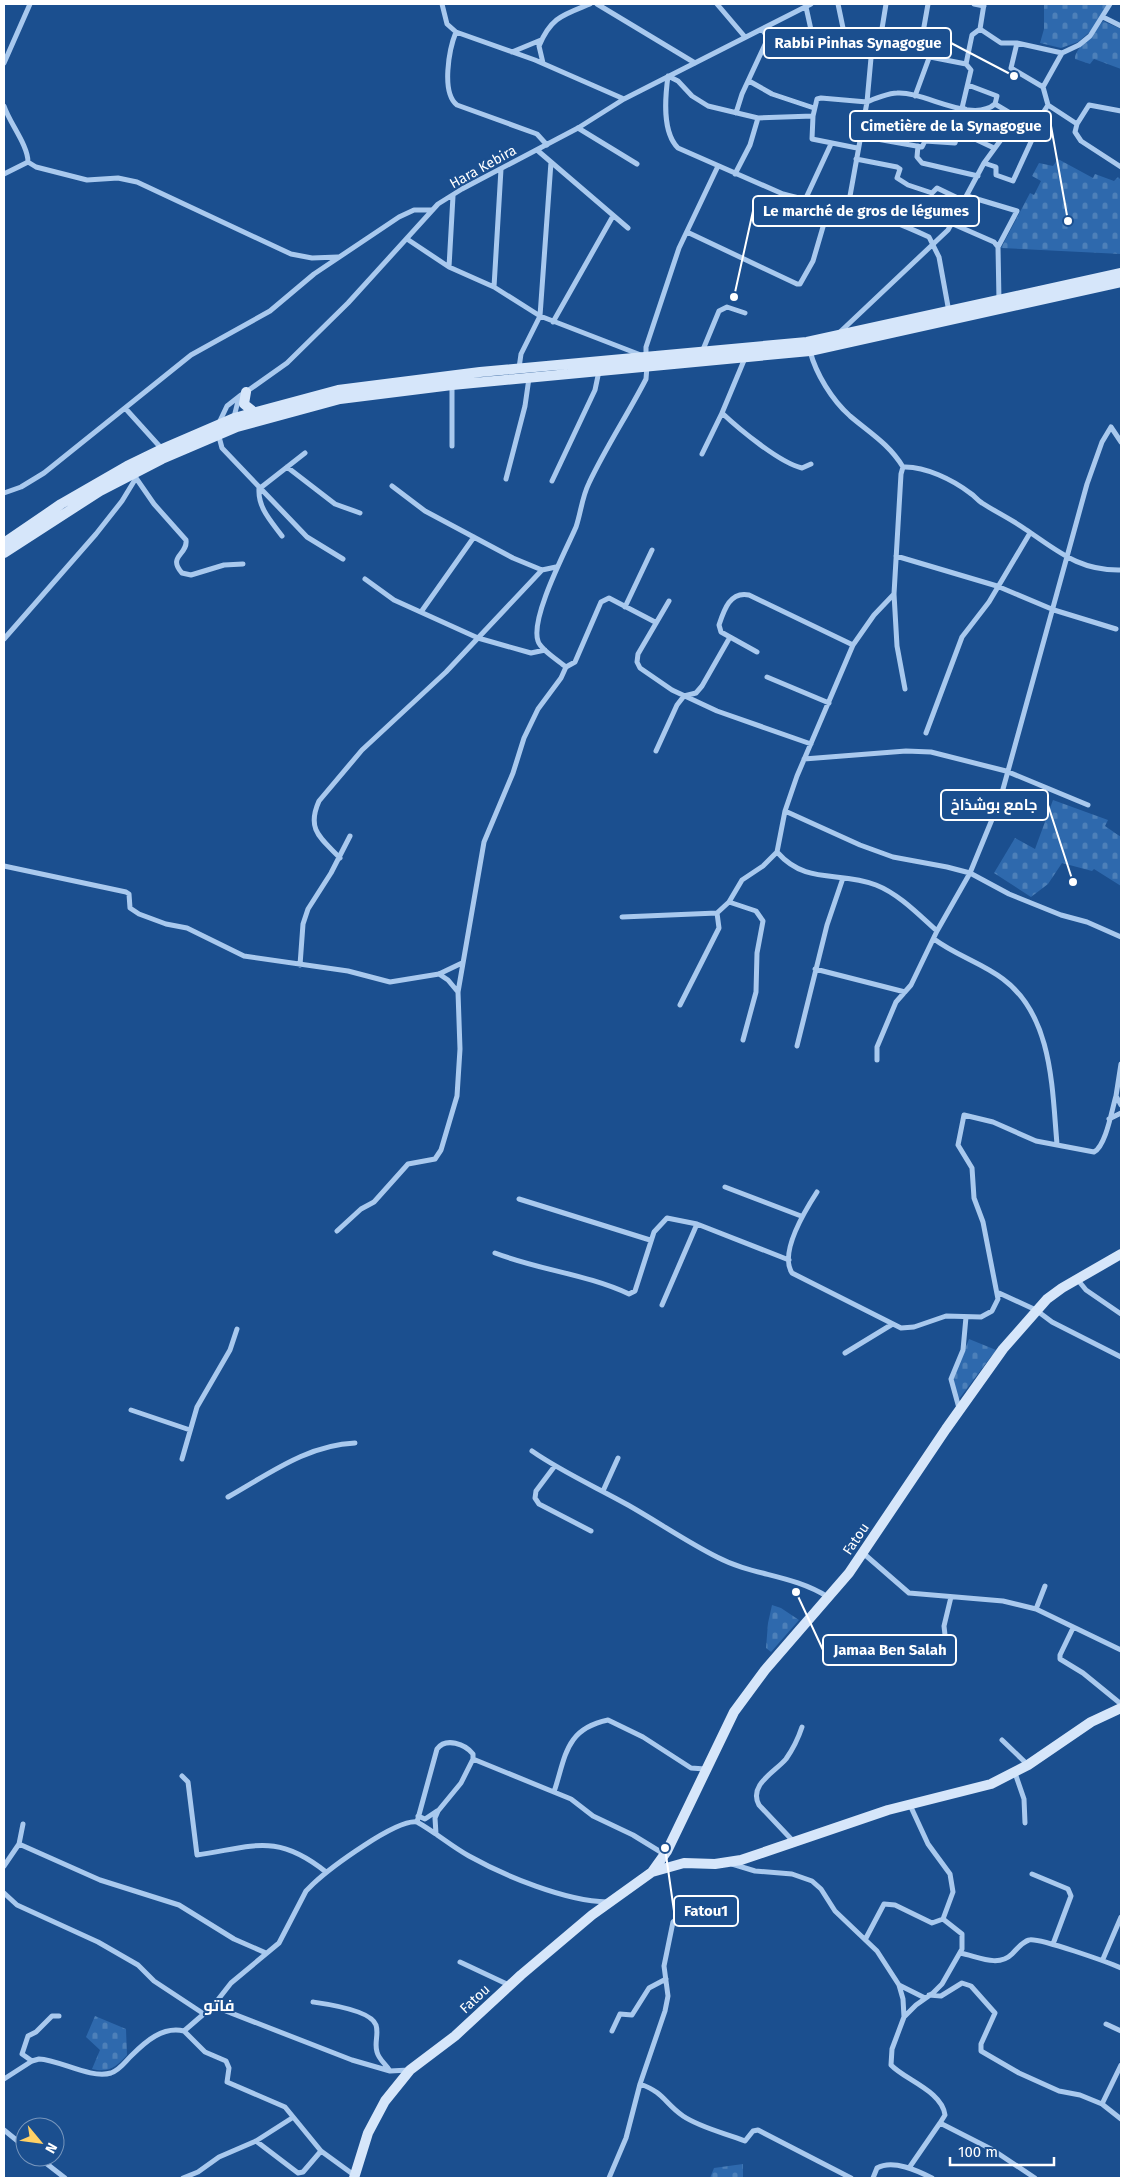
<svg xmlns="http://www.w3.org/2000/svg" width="1125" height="2182" viewBox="0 0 1125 2182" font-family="'Fira Sans',Cairo,sans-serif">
	<defs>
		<pattern id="cemetery-stones" width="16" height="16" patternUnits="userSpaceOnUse" patternTransform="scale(1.25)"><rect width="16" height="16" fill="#2e69ad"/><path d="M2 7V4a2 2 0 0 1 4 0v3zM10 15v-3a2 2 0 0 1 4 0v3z" fill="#4d80b9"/></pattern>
	</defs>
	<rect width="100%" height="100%" fill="#1b4f8f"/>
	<!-- cemetery -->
	<path fill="url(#cemetery-stones)" d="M 1044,4 L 1108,4 L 1093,29 L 1078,42 L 1061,48 L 1040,43 L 1044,29 Z
		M 1103,21 L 1121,29 L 1121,69 L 1094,59 L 1090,64 L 1075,59 C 1074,49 1096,31 1103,21 Z
		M 1058,159 L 1093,178 L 1095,174 L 1114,181 L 1118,177 L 1121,180 L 1121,254 L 1001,248 L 1030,193 L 1034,195 L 1041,181 L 1032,176 L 1039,163 L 1053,166 Z
		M 1053,800 L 1108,820 L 1105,826 L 1121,837 L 1121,886 L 1094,869 L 1092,871 L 1062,863 L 1048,884 L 1031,897 L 994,873 L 1015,838 L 1035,849 Z
		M 969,1339 L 996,1350 L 959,1399 L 956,1400 L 953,1378 Z
		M 772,1605 L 781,1608 L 799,1620 L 771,1652 L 766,1648 L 768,1623 Z
		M 95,2016 L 126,2029 L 127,2055 C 116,2067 109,2073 92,2069 L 100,2050 L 86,2037 Z
		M 743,2164 L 743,2178 L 710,2178 L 714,2168 Z"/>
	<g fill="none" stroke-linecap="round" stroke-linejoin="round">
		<!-- street -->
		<path stroke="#a9c9ee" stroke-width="5" d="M 442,4 L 447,24 L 456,32 L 535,60 L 624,99
			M 597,4 L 695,63
			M 717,4 L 745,37
			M 974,4 L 984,6
			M 806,7 L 815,48 L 822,53 L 845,50 L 847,47 L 838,4
			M 1103,17 L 1121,26
			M 762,29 L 768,38 L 806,42 L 811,36
			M 980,29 L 1001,43 L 1017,43 L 1062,53 L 1079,45 L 1090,36 L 1110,4
			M 456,32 C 449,49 441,93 457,105 L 537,134 L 547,145
			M 1017,43 L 1011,68 L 1043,87
			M 847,47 L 879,47 L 966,64 L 971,70 L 962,108
			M 879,47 L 886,4
			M 512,52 L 541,40
			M 919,55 L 928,4
			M 4,63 L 30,4
			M 543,63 L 539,46 C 551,17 563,15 590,4
			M 966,64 L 972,35 L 980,29 L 984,4
			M 749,81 L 772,94 L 814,108
			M 915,96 L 929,58
			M 1048,105 L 1077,124
			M 4,106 C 10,124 28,145 28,162
			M 1121,111 L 1089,105 L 1077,124 L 1075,132 L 1081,141 L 1121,167
			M 736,113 L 742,94 L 768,38
			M 813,116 L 758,118 L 708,106 L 692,96 L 678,81 L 668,76 C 665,98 662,132 678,148 L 783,194 C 805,201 827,201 849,207 C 876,214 903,225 929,237 L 939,257 L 949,312
			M 1034,127 L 1048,105 L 1043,87 L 1062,53
			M 578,128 L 637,164
			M 960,132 L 994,148
			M 860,136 L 922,147 L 925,141 L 955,143 L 965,109
			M 918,146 L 917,157 L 922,163 L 978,176
			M 857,148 L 812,139 L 813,116 L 817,99 L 821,98 L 867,102 L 872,47
			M 537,150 L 628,228
			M 856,159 L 897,167 L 900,169 L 897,178 L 908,185 L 932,193 L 937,188 L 964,201
			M 984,163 L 996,167 L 996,175 L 1013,181 L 1036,131 L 1034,127 L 995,104
			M 4,174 L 28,162 L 36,167 L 87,180 L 118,178 L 137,182 L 291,254 L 312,258 L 338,257
			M 735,174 L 750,145 L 758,118
			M 967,196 L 1017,211 L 998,247 L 999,300
			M 805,200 L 831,144
			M 848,207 L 867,102 C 873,99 890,93 897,93 C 924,91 972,124 995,104 L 997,96 L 968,85
			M 953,224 L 994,242 L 998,247
			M 687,232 L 797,284 L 800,284 L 813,261 L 830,203
			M 407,239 L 449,267 L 494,287 L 540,316 L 646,357 L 646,347 L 679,248 L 718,166
			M 449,267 L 453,196
			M 494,287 L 501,169
			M 553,322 L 613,216
			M 839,333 L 948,230 L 984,163 L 1003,137 L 1020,120
			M 810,351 C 816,374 832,400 850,416 C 870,433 889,444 903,467 C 925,466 953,480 970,493 C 975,496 977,500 982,503 C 996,512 1011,519 1025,529 C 1058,551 1079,571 1121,570
			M 702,352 L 719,311 L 727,307 L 745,313
			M 745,358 L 722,413 C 739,429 780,463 802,468 L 811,464
			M 519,368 L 521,354 L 540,316 L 551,162
			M 125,408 L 162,449
			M 234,417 L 238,401 L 246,392 L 287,363 L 348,303 L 438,204 L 462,189 L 578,128 L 624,99 L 811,4
			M 218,425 L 227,406 L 241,395
			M 218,433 L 222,448 L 307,537 L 343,559
			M 452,446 L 452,385
			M 702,454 L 722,413
			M 287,467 L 335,504 L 360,513
			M 903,467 L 901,474 L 894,594 L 897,646 L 905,689
			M 136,478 L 154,504 L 186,540 C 188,555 167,556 182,573 L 191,575 L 224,565 L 243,564
			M 506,479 L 525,406 L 529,378
			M 552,481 L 595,390 L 599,371
			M 392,486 L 425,511 L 513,558 L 542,570 L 556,567
			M 259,489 L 305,453
			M 259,489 C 258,508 271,521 282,536
			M 4,493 L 21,487 L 44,473 L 191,355 L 270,311 L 314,274 L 399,217 L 414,210 L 431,210
			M 896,556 L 997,586 L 1054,610 L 1116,629
			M 365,579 L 394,600 L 478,638 L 531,653 L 545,650
			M 669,601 L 638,654 L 637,662 L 640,668 L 672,690 L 717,711 L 811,744
			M 625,607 L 652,550
			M 421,612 L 474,537
			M 730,637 L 757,652
			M 4,639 L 96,534 L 122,501 L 136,478 L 134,474
			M 566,667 C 559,661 540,649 538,641 C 530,618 566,550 576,527 C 581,512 582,497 589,483 C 606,447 628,414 646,379 L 647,366
			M 767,677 L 829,703
			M 926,733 L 962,637 L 989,602 L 1030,533
			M 656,751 L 677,705 L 684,696 L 696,693 L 702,686 L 730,637 L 721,632 L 719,625 C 724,610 730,591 749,595 L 853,645
			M 804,759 L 906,751 L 931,752 L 1006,771 L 1088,805
			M 785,811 L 860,845 L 893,857 L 947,867 L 970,873 L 1009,894 L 1061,915 L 1087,922 L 1121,937
			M 777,852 C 807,886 839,870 876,885 C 899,894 919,915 937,931 L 911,985 L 896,1002 L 877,1047 L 877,1060
			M 340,858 C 321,838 306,830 319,801 L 362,750 L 446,672 L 542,570
			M 4,866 L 126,892 L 129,894 L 130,908 L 139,914 L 166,924 L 187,928 L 244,956 L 348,971 L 390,982 L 439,974 L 462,963
			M 729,902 L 756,911 L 763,921 L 757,953 L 756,992 L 743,1040
			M 622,917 L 717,913 L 729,902 L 742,880 L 763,866 L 777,852 L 785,811 L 797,776 L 853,645 L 874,615 L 894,594
			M 937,931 L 970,873 L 1000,800 L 1087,484 L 1102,442 L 1111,427 L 1121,442
			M 934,939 C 955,955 982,963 1003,979 C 1053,1016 1052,1089 1057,1144
			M 300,965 L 303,924 L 308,909 L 331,873 L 350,836
			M 815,969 L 905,992
			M 439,974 L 448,980 L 458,992
			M 680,1005 L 719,928 L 717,913
			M 797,1046 L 827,925 L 843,878
			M 1121,1064 L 1116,1096 L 1121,1105
			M 1109,1119 L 1121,1113
			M 725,1187 L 801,1216
			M 817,1192 C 806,1209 779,1253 792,1273 L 901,1328 L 914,1327 L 946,1316 L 981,1317 L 992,1311 L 998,1299 L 983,1222 L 974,1198 L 972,1168 L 958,1145 L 964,1115 L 993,1122 L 1036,1141 L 1094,1152 C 1106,1146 1112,1109 1116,1096
			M 519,1199 L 650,1240
			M 337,1231 L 361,1209 L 374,1202 L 408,1164 L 435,1159 L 441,1150 L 457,1096 L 460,1049 L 458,992 L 484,842 L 513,773 L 524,738 L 538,709 L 561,678 L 566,667 L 575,662 L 601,602 L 609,598 L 655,622
			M 495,1253 C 539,1270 586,1274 629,1294 L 635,1291 L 654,1232 L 667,1218 L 697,1224 L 789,1260
			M 1077,1279 L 1086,1290 L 1121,1314
			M 999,1293 L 1036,1310 L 1052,1322 L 1121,1357
			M 662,1305 L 697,1224
			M 845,1353 L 891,1325
			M 959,1408 L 951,1379 L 963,1350 L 966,1317
			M 131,1410 L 190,1430
			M 532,1451 C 562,1472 596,1487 628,1505 C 658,1522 687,1542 717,1557 C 753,1576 791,1574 828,1597
			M 182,1459 L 197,1407 L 230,1350 L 237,1329
			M 554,1467 L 536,1491 L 535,1498 L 539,1504 L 591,1531
			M 603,1491 L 618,1458
			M 228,1497 C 269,1474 307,1445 355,1443
			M 863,1553 L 909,1593 L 1003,1601 L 1036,1609 L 1121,1650
			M 1036,1609 L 1045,1586
			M 1073,1628 L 1060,1655 L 1060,1659 L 1083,1673 L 1121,1704
			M 946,1644 L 944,1626 L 951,1597
			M 1002,1740 L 1028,1765
			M 1015,1773 L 1024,1799 L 1025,1823
			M 182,1776 L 188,1782 L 197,1855 C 253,1847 276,1832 326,1872
			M 554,1792 C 566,1756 565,1729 608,1720 L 643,1737 L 691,1768 L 705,1769
			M 418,1816 L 425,1819 L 437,1811
			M 417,1822 L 437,1749 C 446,1737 465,1744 473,1754 L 473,1759 L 571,1799 L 593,1816 L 633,1835 L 664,1854
			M 436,1834 L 435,1818 L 438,1811 L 461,1783 L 473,1759
			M 793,1841 L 759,1805 C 748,1785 775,1772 786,1759 C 793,1749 798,1739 802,1727
			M 19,1844 L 100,1880 L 179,1905 L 234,1939 L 266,1953
			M 732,1864 L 755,1871 L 792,1874 L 812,1881 L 821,1889 L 835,1911 L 877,1951 L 899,1985 L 903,1999 L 904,2017 L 892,2049 L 891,2065 C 905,2080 942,2091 945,2115 L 940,2123 L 993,2150 L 1035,2178
			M 4,1866 L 19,1844 L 23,1824
			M 1032,1874 L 1068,1889 L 1071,1896 L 1053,1944
			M 4,1893 L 17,1905 L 98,1942 L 138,1965 L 154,1981 L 204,2014
			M 866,1938 L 884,1904 L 895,1905 L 932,1923 L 943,1919 L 953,1892 L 950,1874 L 928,1844 L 910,1805
			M 960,1953 C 977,1956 998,1968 1012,1954 C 1017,1949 1022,1942 1029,1940 C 1038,1937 1110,1963 1121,1968
			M 1103,1959 L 1121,1917
			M 460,1962 L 509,1985
			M 899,1985 L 925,1998
			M 929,1995 L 941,1996 L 962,1983 L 971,1986 L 995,2013 L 981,2044 L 981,2051 L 1019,2073 L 1059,2091 L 1080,2095 L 1102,2104 L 1121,2119
			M 313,2002 C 327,2004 371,2010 376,2025 C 379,2034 374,2043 377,2052 C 379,2060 386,2064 390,2071 L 409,2070
			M 213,2006 L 352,2060 L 390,2071
			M 904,2017 L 916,2005 L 933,1993 L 942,1984 L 962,1949 L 962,1934 L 943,1919
			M 1106,2024 L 1121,2031
			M 184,2031 L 213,2006 L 231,1983 L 279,1943 L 306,1891 L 313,1884 C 330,1868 396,1819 417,1822 C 435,1832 451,1846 469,1856 C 505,1876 565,1901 607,1902
			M 612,2031 L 620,2014 L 632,2015 L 649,1988 L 666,1979
			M 32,2061 L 22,2054 L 28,2036 L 36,2032 L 52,2016 L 59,2016
			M 4,2079 L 32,2061 L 39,2059 C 60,2060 90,2079 111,2073 C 120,2070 125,2062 131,2056 C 146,2041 163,2026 184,2031 L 205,2052 L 226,2061 L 229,2068 L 227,2082 L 285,2107 L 321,2151 L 354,2175
			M 640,2084 C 665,2093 664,2103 683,2116 C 701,2128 725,2133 745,2141 L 753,2131 L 758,2130 L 851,2178
			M 1102,2104 L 1121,2065
			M 4,2130 L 25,2147
			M 256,2141 L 298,2173 L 303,2172 L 321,2151
			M 38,2157 L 65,2178
			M 909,2168 L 940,2123
			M 183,2178 L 198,2172 L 219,2157 L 256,2141 L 292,2118
			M 609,2178 L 626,2138 L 640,2084 L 665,2011 L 668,1996 L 664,1966 L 673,1922 L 678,1918 L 684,1917
			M 873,2178 L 877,2168 C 893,2159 918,2171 932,2178"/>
		<!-- secondary -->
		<path stroke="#d6e6fa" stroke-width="10" d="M 246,392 L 244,404 L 255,413
			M 4,543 L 61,504 L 127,466 L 162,449 L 234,418 L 338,390 L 480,372 L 807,342 L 1121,273
			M 4,553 L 100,491 L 162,459 L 237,427 L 340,399 L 452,385 L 810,351 L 1121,282
			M 652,1872 L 684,1863 L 715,1864 L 741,1860 L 888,1810 L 991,1784 L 1028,1765 L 1091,1722 L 1121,1708
			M 354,2178 L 368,2133 L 385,2101 L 410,2070 L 455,2036 L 521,1975 L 592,1915 L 652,1872 L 667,1851 L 734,1712 L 765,1670 L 849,1573 L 946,1429 L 1003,1349 L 1047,1299 L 1062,1288 L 1121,1254"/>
	</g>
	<g text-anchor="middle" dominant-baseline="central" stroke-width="4" stroke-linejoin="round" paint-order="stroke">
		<!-- street labels -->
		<g font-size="14" fill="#fff" stroke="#1b4f8f">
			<text transform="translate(483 167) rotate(-29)">Hara Kebira</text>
			<text transform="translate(856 1539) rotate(-56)">Fatou</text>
			<text transform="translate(475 1999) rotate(-43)">Fatou</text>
		</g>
		<!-- quarter labels -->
		<g font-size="16" font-weight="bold" fill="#fff" stroke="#1b4f8f">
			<text x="219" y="2005">فاتو</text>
		</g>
	</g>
	<!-- callouts -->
	<path fill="none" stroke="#fff" stroke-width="2" d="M1014 76L951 43M1068 221L1051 126M734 297L753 211M1073 882L1048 805M796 1592L823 1650M665 1848L674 1911"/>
	<g fill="#fff" stroke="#1b4f8f" stroke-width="2">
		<circle cx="1014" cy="76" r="5"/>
		<circle cx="1068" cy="221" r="5"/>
		<circle cx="734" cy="297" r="5"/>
		<circle cx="1073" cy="882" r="5"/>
		<circle cx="796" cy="1592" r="5"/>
		<circle cx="665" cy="1848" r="5"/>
	</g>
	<g fill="#1b4f8f" stroke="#fff" stroke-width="2">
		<rect x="764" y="28" width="187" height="30" rx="5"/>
		<rect x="850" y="111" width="201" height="30" rx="5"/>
		<rect x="753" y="196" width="226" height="30" rx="5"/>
		<rect x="941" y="790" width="107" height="30" rx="5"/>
		<rect x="823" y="1635" width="133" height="30" rx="5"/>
		<rect x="674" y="1896" width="64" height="30" rx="5"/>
	</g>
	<g font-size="15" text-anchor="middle" font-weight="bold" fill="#fff">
		<text x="858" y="48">Rabbi Pinhas Synagogue</text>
		<text x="951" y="131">Cimetière de la Synagogue</text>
		<text x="866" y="216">Le marché de gros de légumes</text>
		<text x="994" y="810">جامع بوشذاخ</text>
		<text x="890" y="1655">Jamaa Ben Salah</text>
		<text x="706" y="1916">Fatou1</text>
	</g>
	<!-- border -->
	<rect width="1125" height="2182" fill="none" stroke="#ffffff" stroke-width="10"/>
	<!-- north arrow -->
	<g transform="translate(40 2142) rotate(119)"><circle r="24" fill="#1b4f8f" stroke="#7695bc"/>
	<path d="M0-4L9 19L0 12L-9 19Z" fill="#ffd166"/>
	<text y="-8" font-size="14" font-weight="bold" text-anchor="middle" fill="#ffffff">N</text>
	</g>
	<!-- scale -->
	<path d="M950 2157v8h104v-8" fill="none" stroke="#ffffff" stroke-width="2.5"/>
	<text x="958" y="2157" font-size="15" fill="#ffffff" stroke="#1b4f8f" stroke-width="4" paint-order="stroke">100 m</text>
</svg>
